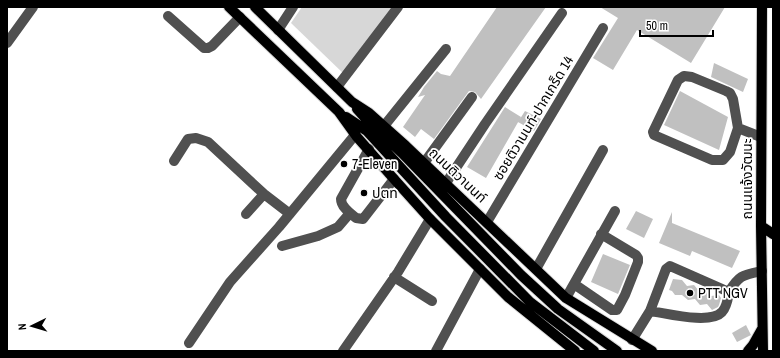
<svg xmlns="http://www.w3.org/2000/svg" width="780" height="358" viewBox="0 0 780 358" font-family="'Archivo Narrow','Noto Sans Thai',sans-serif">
	<rect width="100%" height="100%" fill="#fff"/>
	<!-- green -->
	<path fill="#d7d7d7" d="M 302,7 L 394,7 L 345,75 L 291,23 Z"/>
	<!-- building -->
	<path fill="#c0c0c0" d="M 497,7 L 546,7 L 481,99 L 475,92 L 469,91 L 434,139 L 421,129 L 415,137 L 403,127 L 425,95 L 418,97 L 424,87 L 437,71 L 441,74 L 450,76 Z
		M 600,7 L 725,7 L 691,63 L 637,30 L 613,70 L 593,58 L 618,18 Z
		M 714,63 L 748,79 L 743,92 L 711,77 Z
		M 680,91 L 728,117 L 719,150 L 664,125 Z
		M 505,107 L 521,117 L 486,178 L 467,167 Z
		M 525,111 L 541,119 L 534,131 L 518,122 Z
		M 636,211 L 653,219 L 644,238 L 626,229 Z
		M 672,212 L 672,223 L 740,251 L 732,268 L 692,251 L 690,256 L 659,243 Z
		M 603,254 L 630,265 L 618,294 L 591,282 Z
		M 673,279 L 682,280 L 687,286 L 694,285 L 699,291 L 706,290 L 711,296 L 719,295 L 721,298 L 719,305 L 718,307 L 712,310 L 707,304 L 700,305 L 695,299 L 688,300 L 682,295 L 675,295 L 672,291 L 669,290 Z
		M 746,325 L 751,335 L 737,342 L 732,333 Z"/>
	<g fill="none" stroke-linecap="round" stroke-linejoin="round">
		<defs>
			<path id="major" d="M 229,7 L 339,112 L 357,137 L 394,179 L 430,219 L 508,297 L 575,351
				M 255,7 L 352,102 L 369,113 L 406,146 L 566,298 L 652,351
				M 762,7 L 761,226 L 763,351
				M 357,109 L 366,119 L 402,153 L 521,275 L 558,309 L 617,351
				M 346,117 L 367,131 L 446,217 L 530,302 L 594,351
				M 761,226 L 773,234
				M 748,351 L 753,345 L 762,329"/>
		</defs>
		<!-- major casing -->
		<use href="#major" stroke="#dbdbdb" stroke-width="12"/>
		<!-- minor -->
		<path stroke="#505050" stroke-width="10" d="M 168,16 L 204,48 L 208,48 L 212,46 L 240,17
			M 278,30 L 293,7
			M 7,43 L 33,7
			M 684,76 L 692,77 L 726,91 L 730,93 L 733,99 L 738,128 L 730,152 L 723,160 L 712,160 L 654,135 L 653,132 L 678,80 Z
			M 337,87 L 398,7
			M 384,126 L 446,49
			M 738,128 L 761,137
			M 369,149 L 341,199 C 341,207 350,213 356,218 L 363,219 L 394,179
			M 174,161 L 188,139 L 196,138 L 208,142 L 264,194 L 290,214
			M 424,163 L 472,97
			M 446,183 L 485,124 L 562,13
			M 246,214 L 264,194
			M 487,222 L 603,28
			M 282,246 L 318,236 L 338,227 L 350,213
			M 536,269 L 603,150
			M 394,277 L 432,301
			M 574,284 L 612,310 L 617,310 L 625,295 L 638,262 L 638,258 L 636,255 L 601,234
			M 566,298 L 615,211
			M 650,311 C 666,313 710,325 722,312 C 727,307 728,298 729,292
			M 632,340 L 650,311 L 666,269 L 670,266 L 729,292 C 739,275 743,275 762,271
			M 189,343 L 230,282 L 279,227 L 355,135
			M 343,351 L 398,272 L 430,219
			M 436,351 L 480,269"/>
		<!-- major -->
		<use href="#major" stroke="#000" stroke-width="10"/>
	</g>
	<!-- markers -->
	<g fill="#000" stroke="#fff" stroke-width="1.5">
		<circle cx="344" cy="164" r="4"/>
		<circle cx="364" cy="193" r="4"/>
		<circle cx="690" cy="293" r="4"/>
	</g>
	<g text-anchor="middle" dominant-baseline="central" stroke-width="3.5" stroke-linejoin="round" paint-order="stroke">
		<!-- street labels -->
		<g font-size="14" fill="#000" stroke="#fff">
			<text transform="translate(533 118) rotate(-59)">ซอยติวานนท์-ปากเกร็ด 14</text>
			<text transform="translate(458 175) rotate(43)">ถนนติวานนท์</text>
			<text transform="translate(747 179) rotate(-90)">ถนนแจ้งวัฒนะ</text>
		</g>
		<!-- poi labels -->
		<g font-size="14" fill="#000" stroke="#fff" text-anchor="start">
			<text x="352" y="164">7-Eleven</text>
			<text x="372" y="193">ปตท</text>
			<text x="698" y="293">PTT NGV</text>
		</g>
	</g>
	<!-- border -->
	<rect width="780" height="358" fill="none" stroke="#000000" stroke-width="16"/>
	<!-- north arrow -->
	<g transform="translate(32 326) rotate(265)" stroke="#ffffff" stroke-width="3" paint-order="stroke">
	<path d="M0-3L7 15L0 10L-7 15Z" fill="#000000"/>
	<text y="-6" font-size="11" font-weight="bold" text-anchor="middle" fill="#000000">N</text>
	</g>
	<!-- scale -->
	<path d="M640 30v6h73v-6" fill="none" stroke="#000000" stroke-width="2"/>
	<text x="646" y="30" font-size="12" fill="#000000" stroke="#ffffff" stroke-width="3" paint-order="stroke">50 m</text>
</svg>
